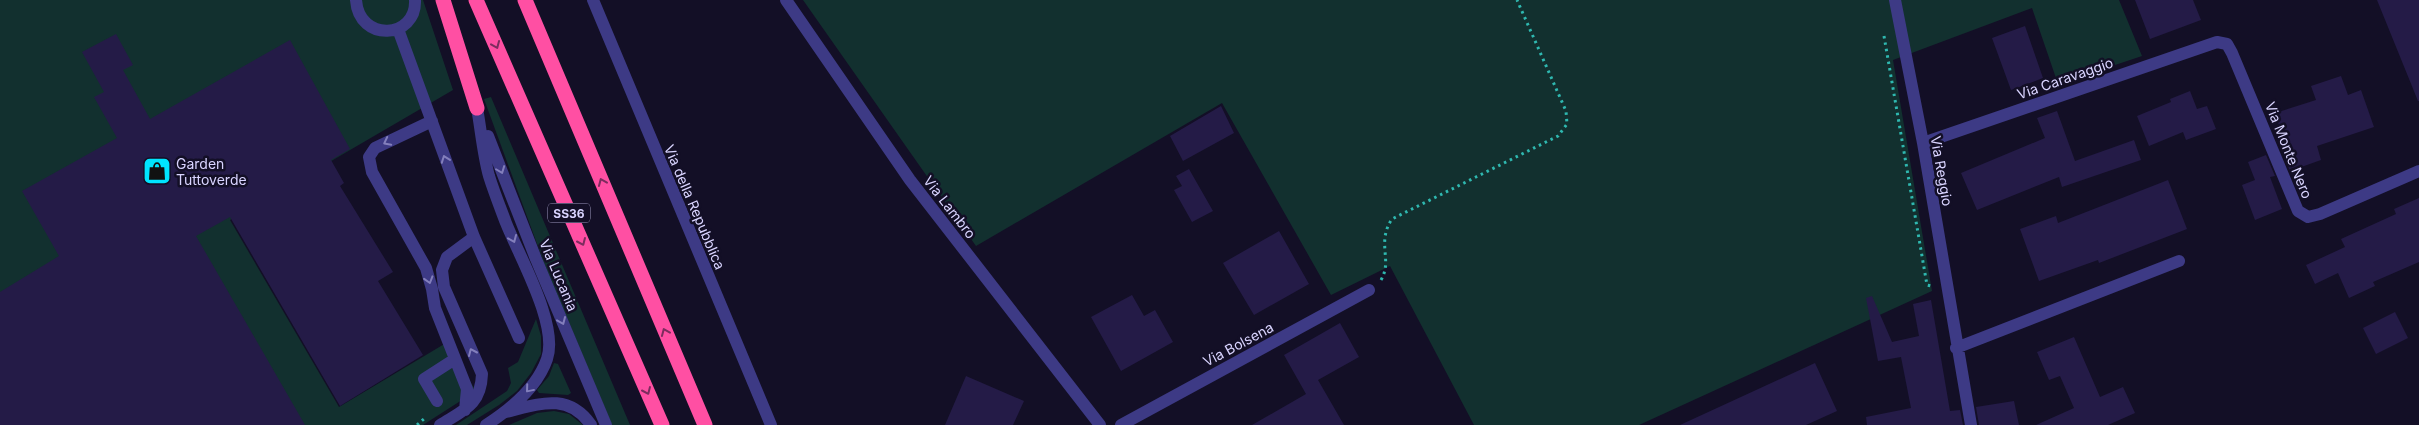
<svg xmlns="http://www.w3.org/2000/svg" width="2419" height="425" viewBox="0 0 2419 425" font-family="Inter,sans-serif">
	<rect width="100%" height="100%" fill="#130f26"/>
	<!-- green -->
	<path fill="#12302f" d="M 0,0 L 423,0 L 453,90 L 230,220 L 339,407 L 446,343 L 476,391 L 423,425 L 0,425 Z
		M 803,0 L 2119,0 L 2142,56 L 2058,84 L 2032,8 L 1893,60 L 1932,291 L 1639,425 L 1474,425 L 1390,266 L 1331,295 L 1222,103 L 976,246 Z
		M 491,97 L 630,425 L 612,425 L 544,263 L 484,99 Z
		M 536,319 L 541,336 L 541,354 L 531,373 L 517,391 L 499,405 L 467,425 L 456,425 L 507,391 L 511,383 L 508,368 L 518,362 Z
		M 554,363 L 558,364 L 571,393 L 568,395 L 539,393 L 537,390 L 549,376 Z
		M 554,411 L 569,414 L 583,425 L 509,425 L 537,413 Z"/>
	<!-- building -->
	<path fill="#241b47" d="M 2135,0 L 2193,0 L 2201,20 L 2150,39 Z
		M 2377,0 L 2419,0 L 2419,101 L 2418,101 Z
		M 2025,26 L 2043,78 L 2011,90 L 1992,38 Z
		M 116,34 L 133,65 L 123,70 L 150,119 L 290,40 L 350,149 L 331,160 L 344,183 L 340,186 L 393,272 L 378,281 L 423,355 L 340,406 L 230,217 L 196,236 L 305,425 L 0,425 L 0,292 L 59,256 L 22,191 L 117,138 L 94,97 L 104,92 L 82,52 Z
		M 2341,76 L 2348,95 L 2361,90 L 2374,127 L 2317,146 L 2321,160 L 2290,171 L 2281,149 L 2286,147 L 2275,113 L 2316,100 L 2311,86 Z
		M 2190,91 L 2197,109 L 2207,106 L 2216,129 L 2186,140 L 2183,132 L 2149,146 L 2137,116 L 2171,102 L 2170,99 Z
		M 1221,106 L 1234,133 L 1183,161 L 1170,136 Z
		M 2057,111 L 2075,161 L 2134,140 L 2141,160 L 2062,187 L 2059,177 L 1977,210 L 1961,173 L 2045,138 L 2037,118 Z
		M 2266,155 L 2275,176 L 2270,177 L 2282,209 L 2255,220 L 2242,185 L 2255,180 L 2248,162 Z
		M 1189,169 L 1213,211 L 1192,222 L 1174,190 L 1182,186 L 1176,176 Z
		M 2168,180 L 2187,229 L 2099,263 L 2098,260 L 2039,281 L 2020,229 L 2056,216 L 2058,223 Z
		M 2419,198 L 2419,262 L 2373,282 L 2375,286 L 2349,298 L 2338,273 L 2315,284 L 2306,265 L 2345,247 L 2341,239 L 2396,214 L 2394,209 Z
		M 1279,231 L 1309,284 L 1254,315 L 1223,263 Z
		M 1132,295 L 1144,316 L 1155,310 L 1173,342 L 1121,371 L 1091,317 Z
		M 1872,296 L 1892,342 L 1919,336 L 1913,304 L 1931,300 L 1950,411 L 1960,410 L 1963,425 L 1867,425 L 1866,417 L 1911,408 L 1901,357 L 1878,361 L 1866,298 Z
		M 2395,312 L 2408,338 L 2376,354 L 2363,328 Z
		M 1340,323 L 1359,357 L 1318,380 L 1344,425 L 1252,425 L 1306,394 L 1284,355 Z
		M 2074,337 L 2100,397 L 2123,387 L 2135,413 L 2108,425 L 2036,425 L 2074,408 L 2060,376 L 2049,380 L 2037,352 Z
		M 1815,363 L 1837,411 L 1806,425 L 1680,425 Z
		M 966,376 L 1024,401 L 1013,425 L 945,425 Z
		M 2014,401 L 2019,425 L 1979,425 L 1976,407 Z"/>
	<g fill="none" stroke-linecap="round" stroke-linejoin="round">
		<!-- path -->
		<path stroke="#2fb8b0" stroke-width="3" stroke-dasharray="2.5 4" stroke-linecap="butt" d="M 1884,36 L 1927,285 L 1931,286
			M 1381,280 C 1393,260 1376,243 1392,219 L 1558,136 L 1567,124 L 1566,111 L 1517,0
			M 417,425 L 425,418"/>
		<!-- minor -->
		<path stroke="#3d3a85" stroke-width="12" d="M 356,0 C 359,43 417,39 415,0
			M 593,0 L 771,425
			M 786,0 L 910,180 L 1100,425
			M 1895,0 L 1923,143 L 1971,425
			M 398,29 L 474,237 L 519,338
			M 477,108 C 481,130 483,154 489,176 C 494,192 500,207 506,223 C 519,256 559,325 547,359 C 537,388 511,409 486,425
			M 432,121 L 375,148 L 369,157 L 372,172 L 426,268 L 432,289 L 435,308 L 467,389 L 465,410
			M 488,136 L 536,259 L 606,425
			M 1923,143 L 2217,42 L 2227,44 L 2232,53 L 2298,211 L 2308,217 L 2320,214 L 2419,171
			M 1956,348 L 2179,261
			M 437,401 L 424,379 L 455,359
			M 506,412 C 539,404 568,392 591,425
			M 440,425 C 464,410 481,405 482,374 L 444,287 L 442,270 L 447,257 L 474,237
			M 1121,425 L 1369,290"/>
		<!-- highway -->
		<path stroke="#ff4fa3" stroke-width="15" d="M 443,0 L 477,108
			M 476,0 L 662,425
			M 525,0 L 705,425"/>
	</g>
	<!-- one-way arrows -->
	<defs><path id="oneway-chevron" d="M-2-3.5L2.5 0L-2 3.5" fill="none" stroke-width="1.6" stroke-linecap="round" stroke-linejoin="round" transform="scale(1.25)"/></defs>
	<g stroke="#7d2c5e">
		<use href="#oneway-chevron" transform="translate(496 45) rotate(67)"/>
		<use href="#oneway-chevron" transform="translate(602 182) rotate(-113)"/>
		<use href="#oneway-chevron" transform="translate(582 242) rotate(66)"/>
		<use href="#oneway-chevron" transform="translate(665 332) rotate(-113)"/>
		<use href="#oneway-chevron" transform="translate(647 391) rotate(66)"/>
	</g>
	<g stroke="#837fbc">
		<use href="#oneway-chevron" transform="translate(387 142) rotate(153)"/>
		<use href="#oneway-chevron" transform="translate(445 159) rotate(-110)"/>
		<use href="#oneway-chevron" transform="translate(501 170) rotate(69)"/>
		<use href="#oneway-chevron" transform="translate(513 239) rotate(67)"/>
		<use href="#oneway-chevron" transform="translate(429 280) rotate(73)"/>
		<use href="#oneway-chevron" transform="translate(562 321) rotate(67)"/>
		<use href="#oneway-chevron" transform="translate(472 352) rotate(-114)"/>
		<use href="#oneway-chevron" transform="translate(529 389) rotate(130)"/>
	</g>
	<!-- icons -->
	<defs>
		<symbol id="shop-square" viewBox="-11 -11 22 22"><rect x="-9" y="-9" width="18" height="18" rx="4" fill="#00e5ff" stroke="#130f26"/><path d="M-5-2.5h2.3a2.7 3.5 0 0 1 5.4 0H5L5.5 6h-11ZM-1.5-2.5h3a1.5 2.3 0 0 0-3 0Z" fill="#111"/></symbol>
	</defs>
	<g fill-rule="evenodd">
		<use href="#shop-square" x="141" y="155" width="32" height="32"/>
	</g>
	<g text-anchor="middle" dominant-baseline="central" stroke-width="5" stroke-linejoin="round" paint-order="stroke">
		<!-- shield labels -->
		<rect fill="#130f26" stroke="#9e99be" stroke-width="1" x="548" y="203.5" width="42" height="19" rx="4"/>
		<g font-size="12" font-weight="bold" fill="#d9d4ff">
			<text x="569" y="213">SS36</text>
		</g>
		<!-- street labels -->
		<g font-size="14" fill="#d9d4ff" stroke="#130f26">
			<text transform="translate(2065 78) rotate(-19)">Via Caravaggio</text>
			<text transform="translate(2289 150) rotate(68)">Via Monte Nero</text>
			<text transform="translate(1942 171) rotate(80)">Via Reggio</text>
			<text transform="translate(695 207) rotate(67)">Via della Repubblica</text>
			<text transform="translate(950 207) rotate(52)">Via Lambro</text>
			<text transform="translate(559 275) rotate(67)">Via Lucania</text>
			<text transform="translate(1238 344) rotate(-28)">Via Bolsena</text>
		</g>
		<!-- poi labels -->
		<g font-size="14" fill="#d9d4ff" stroke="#130f26" text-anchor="start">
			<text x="176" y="163">Garden<tspan x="176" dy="16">Tuttoverde</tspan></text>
		</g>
	</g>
</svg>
